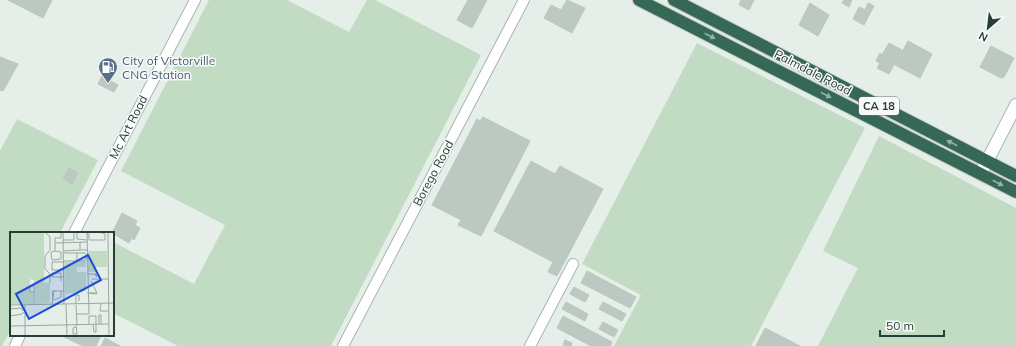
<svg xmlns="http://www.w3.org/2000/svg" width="1016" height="346" viewBox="0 0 1016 346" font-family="Mulish,sans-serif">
	<rect width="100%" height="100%" fill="#e6eee9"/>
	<!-- green -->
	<path fill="#c2dcc4" d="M 209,0 L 287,0 L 349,32 L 367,0 L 375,0 L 481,55 L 331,346 L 178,346 L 113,313 L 113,242 L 194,284 L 225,225 L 121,171 Z
		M 697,43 L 865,128 L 751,346 L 614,346 L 641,295 L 582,264 Z
		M 17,119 L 98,160 L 60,233 L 11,233 L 11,329 L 2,346 L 0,346 L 0,151 Z
		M 879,136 L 1016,208 L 1016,346 L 818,346 L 858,268 L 823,251 Z"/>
	<!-- building -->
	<path fill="#bcc8c2" stroke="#b9c7bf" d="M 8,0 L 52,0 L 43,18 Z
		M 468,0 L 487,0 L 472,28 L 457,20 Z
		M 567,0 L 585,8 L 572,33 L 544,18 L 551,5 L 561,10 Z
		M 741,0 L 754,0 L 749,10 L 739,5 Z
		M 844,0 L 852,0 L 849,7 L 842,3 Z
		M 810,3 L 829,15 L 818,36 L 799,25 Z
		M 868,3 L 874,6 L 864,25 L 853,19 L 859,7 L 865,10 Z
		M 908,41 L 932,54 L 920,78 L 895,65 Z
		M 889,43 L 902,50 L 889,74 L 877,68 L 880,63 L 876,61 L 880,53 L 882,55 Z
		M 991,46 L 1014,58 L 1004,77 L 1001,78 L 980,67 Z
		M 0,57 L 18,64 L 3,91 L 0,90 Z
		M 102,76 L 118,85 L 114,92 L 98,84 Z
		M 483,117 L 530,141 L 481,236 L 458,225 L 461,220 L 432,205 L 477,119 L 480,121 Z
		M 531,161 L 555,174 L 560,166 L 603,189 L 557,276 L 548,272 L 553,262 L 494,231 Z
		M 69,168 L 78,173 L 72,184 L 63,179 Z
		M 122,213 L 137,221 L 135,225 L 140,228 L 134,240 L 132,238 L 129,243 L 112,233 Z
		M 587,271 L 636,297 L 630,308 L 581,283 Z
		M 574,287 L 589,295 L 585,302 L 570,294 Z
		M 566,302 L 588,314 L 585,321 L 562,309 Z
		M 603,302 L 626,314 L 622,321 L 599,309 Z
		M 563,316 L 612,342 L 610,346 L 591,346 L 557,328 Z
		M 603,322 L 618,330 L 614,337 L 599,329 Z
		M 765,328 L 800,346 L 756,346 Z
		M 60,335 L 101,335 L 96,346 L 83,346 Z
		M 105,338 L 120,346 L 101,346 Z
		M 565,340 L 572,343 L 571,346 L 563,345 Z"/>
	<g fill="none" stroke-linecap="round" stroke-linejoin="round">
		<defs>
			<path id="street" d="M 74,233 L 195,0
				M 15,346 L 20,335
				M 343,346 L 524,0
				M 530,346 L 573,264"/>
			<path id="secondary" d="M 981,173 L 1016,105"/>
			<path id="highway" d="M 639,0 L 1016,192
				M 674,0 L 1016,176"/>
		</defs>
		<!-- street casing -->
		<use href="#street" stroke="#a9b6af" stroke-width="12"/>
		<!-- secondary casing -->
		<use href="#secondary" stroke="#a6b8af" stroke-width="14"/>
		<!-- highway casing -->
		<use href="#highway" stroke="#c3c9c6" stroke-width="14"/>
		<!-- street -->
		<use href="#street" stroke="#fff" stroke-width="10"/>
		<!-- secondary -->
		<use href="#secondary" stroke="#fff" stroke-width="12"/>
		<!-- highway -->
		<use href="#highway" stroke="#356855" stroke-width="12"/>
	</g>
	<!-- one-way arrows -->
	<defs><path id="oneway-solid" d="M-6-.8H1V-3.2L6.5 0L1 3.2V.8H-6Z"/></defs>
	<g fill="#96b1a6">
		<use href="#oneway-solid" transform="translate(710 36) rotate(27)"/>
		<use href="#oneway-solid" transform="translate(826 95) rotate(27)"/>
		<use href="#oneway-solid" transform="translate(952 143) rotate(-153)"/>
		<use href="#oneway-solid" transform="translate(998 183) rotate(28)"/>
	</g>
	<!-- icons -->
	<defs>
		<symbol id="fuel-pin" viewBox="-11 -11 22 30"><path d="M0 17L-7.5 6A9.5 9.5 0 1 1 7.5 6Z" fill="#5c6f8a" stroke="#f7faf8"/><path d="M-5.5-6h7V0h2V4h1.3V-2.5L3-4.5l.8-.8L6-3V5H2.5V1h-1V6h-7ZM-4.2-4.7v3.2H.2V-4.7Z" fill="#fff"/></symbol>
	</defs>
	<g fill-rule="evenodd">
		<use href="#fuel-pin" x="97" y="56" width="22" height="30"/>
	</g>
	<g text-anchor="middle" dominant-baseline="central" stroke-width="3" stroke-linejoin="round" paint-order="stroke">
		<!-- shield labels -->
		<rect fill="#f7faf8" stroke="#65766f" stroke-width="1" x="859" y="97" width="40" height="18" rx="3"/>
		<g font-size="11" font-weight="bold" fill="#273e34">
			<text x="879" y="106">CA 18</text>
		</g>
		<!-- service labels -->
		<g font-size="12" fill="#4e5e75" stroke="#f7faf8" text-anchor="start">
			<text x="122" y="60">City of Victorville<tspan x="122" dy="14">CNG Station</tspan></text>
		</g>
		<!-- street labels -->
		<g font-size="12" fill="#273e34" stroke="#f7faf8">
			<text transform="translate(813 72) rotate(27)">Palmdale Road</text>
			<text transform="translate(128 127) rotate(-63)">Mc Art Road</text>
			<text transform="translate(433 173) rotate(-62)">Borego Road</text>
		</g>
	</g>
	<!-- overview -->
	<g transform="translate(10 232)">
		<rect width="104" height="104" fill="#e6eee9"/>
		<path d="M 0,0 L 34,0 L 34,51 L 40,51 L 40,71 L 25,72 L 24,48 L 20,47 L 20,61 L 23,61 L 23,72 L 0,72 ZM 78,19 L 97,19 L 97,35 L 86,35 L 86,40 L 78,40 ZM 54,30 L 76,30 L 76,35 L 67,35 L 67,40 L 76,40 L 76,59 L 55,62 Z" fill="#c2dcc4"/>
		<path fill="none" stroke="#9aa8a1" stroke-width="1" d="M 35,0 L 40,5 L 40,18 L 35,24 L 35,37 L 40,42 L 40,51M 53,0 L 54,72M 67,0 L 67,7 L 77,8M 98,0 L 99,104M 77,2 L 79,2 L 79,8 L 95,8 L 95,2 L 90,0M 53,8 L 64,8 L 64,0M 70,10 L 70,18 L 77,18M 45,11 L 77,10M 45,19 L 41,20 L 42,28 L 51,27 L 51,20 L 45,19 L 45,6 L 51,6 L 51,0M 54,19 L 70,18M 54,21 L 75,21 L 77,24M 67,21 L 67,29 L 75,29 L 77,25M 54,29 L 67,29M 54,30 L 42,30 L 42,38 L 54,38M 77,42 L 86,42 L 87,45 L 84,42M 82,47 L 98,47M 51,49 L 51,41 L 42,41 L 42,45 L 54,45M 81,49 L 87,61M 24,60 L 20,60 L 20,54 L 24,54 L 24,73M 77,61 L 86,61 L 87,62 L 80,61M 44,68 L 51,65 L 51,59M 43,69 L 42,59 L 45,59M 42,72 L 44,59 L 54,59M 56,72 L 57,104M 66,72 L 66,63 L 69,63 L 69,69M 91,72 L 90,79 L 98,79M 0,73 L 104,71M 15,73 L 15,104M 66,73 L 67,93M 0,77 L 11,76 L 13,79M 66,82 L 79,82 L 77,0M 0,84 L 12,82 L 15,79M 89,92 L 89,83 L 91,83 L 91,92M 66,93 L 67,102 L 63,102 L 63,96 L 66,95M 79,93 L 79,84 L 86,84 L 86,92M 83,93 L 84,100 L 86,100 L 86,92M 0,94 L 99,92"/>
		<path fill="#1d4ed8" fill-opacity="0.15" stroke="#1d4ed8" stroke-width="2" d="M 78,23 L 91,48 L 19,87 L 6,62 Z"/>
		<rect width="104" height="104" fill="none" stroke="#273e34" stroke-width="2"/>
	</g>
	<!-- north arrow -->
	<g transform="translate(988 28) rotate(208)" stroke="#f7faf8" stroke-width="3" paint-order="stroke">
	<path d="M0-3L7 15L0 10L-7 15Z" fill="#273e34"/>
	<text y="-6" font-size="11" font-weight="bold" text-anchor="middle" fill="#273e34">N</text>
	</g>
	<!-- scale -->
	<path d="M880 330v6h64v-6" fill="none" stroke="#273e34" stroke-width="2"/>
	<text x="886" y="330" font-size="12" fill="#273e34" stroke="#f7faf8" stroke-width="3" paint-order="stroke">50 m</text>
</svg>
